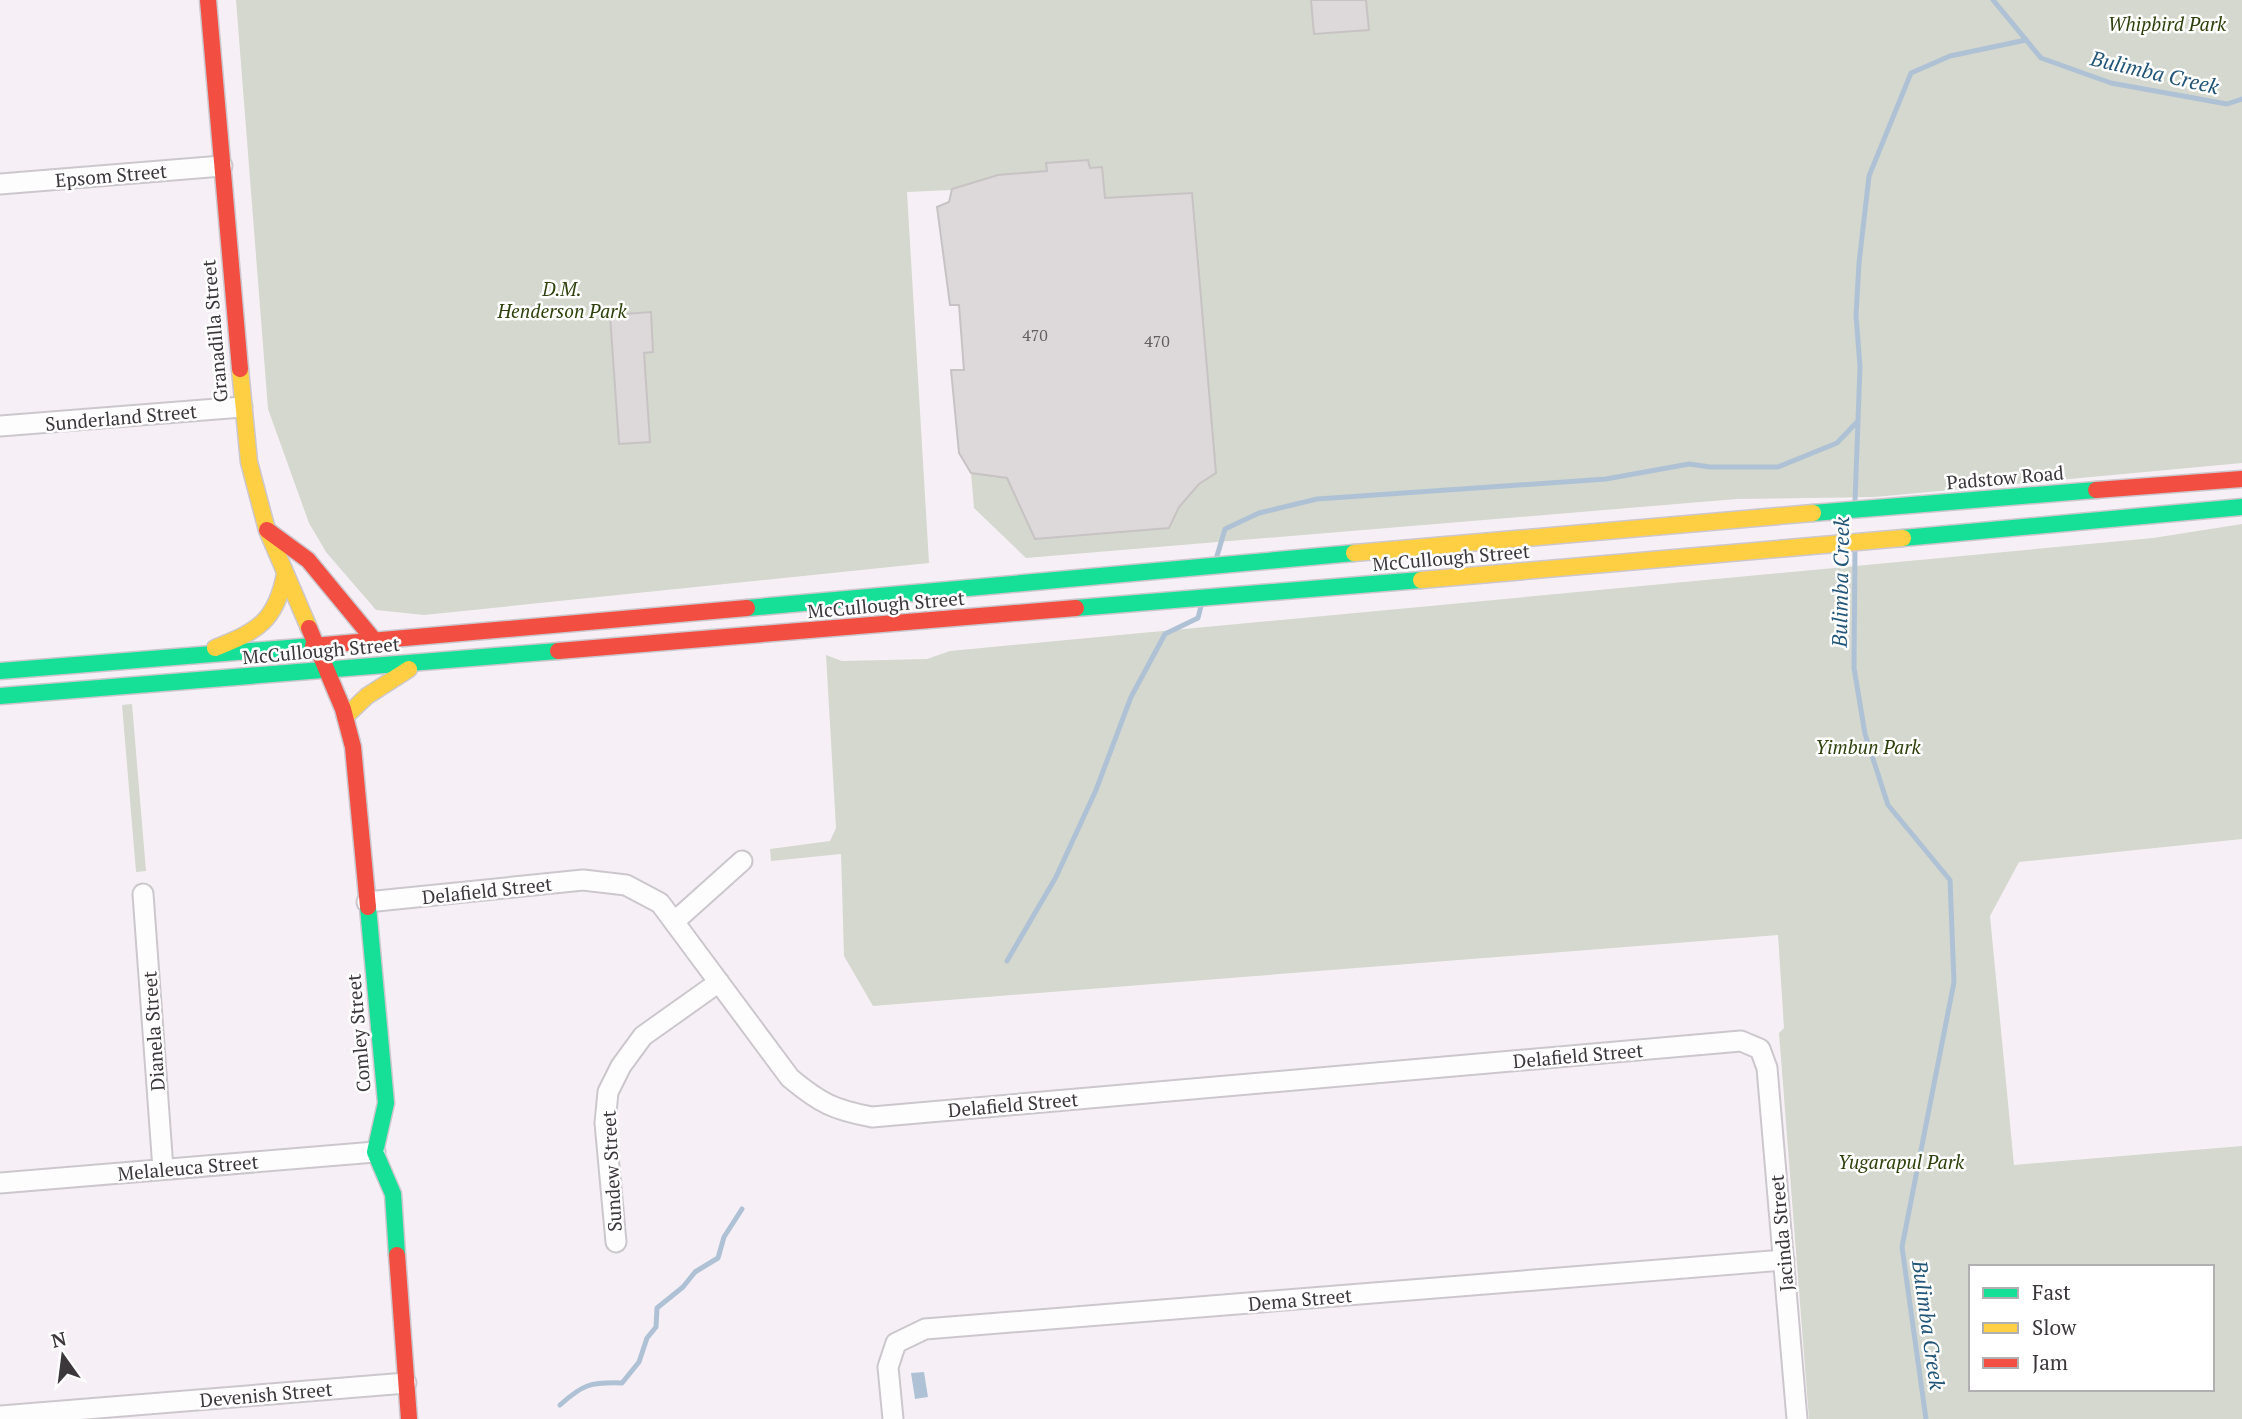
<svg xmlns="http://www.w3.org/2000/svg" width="2242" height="1419" viewBox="0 0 2242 1419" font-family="'PT Serif',serif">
	<rect width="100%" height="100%" fill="#f6f0f6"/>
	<!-- green -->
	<path fill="#d5d8ce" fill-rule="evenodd" d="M 236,0 L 2242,0 L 2242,463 L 1875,497 L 1737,499 L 1026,558 L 974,508 L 971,473 L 959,453 L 951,370 L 963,369 L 959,306 L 950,305 L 937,207 L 949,202 L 952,190 L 907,192 L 929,563 L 424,615 L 376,610 L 326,552 L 309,523 L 268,409 Z
		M 2242,524 L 2242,839 L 2019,862 L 1990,916 L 2014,1165 L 2242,1146 L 2242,1419 L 1809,1419 L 1779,1033 L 1784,1028 L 1778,935 L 873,1006 L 844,956 L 841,854 L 771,861 L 770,849 L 830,841 L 836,828 L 826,655 L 842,661 L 927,659 L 950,651 L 2153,538 ZM 1971,1267 L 2212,1267 L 2212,1389 L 1971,1389 Z
		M 132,704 L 146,871 L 136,872 L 122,705 Z"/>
	<!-- water -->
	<path fill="#afc2d5" d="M 924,1372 L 928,1397 L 915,1399 L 911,1373 Z"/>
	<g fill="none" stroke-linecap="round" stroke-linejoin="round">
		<!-- stream -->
		<path stroke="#afc2d5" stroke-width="5" d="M 1993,0 L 2041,58 L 2111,83 L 2227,104 L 2242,99
			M 1855,501 L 1860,367 L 1856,315 L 1859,263 L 1869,176 L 1911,73 L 1950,56 L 2026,40
			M 1855,549 L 1854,668 L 1865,734 L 1888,805 L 1950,880 L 1954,982 L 1902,1247 L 1926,1419
			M 1217,556 L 1225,529 L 1259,513 L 1317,499 L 1606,479 L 1689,464 L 1710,467 L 1778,467 L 1837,443 L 1857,422
			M 1007,961 L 1056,877 L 1096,790 L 1131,697 L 1165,634 L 1198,618 L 1201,606
			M 560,1405 C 583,1384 591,1382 622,1383 L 639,1362 L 647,1338 L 656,1327 L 657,1308 L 683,1287 L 695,1272 L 718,1258 L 724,1237 L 742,1209"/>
	</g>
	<!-- building -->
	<path fill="#ddd8d9" stroke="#c7c3c4" stroke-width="2" d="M 1311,0 L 1366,0 L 1369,30 L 1314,34 Z
		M 1088,160 L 1090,168 L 1102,167 L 1105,198 L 1192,193 L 1216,473 L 1199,484 L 1179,507 L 1169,528 L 1035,539 L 1007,478 L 971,473 L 959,453 L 951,370 L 964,370 L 959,305 L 950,305 L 937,207 L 949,202 L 952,189 L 998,175 L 1047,171 L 1046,163 Z
		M 651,312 L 653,352 L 644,353 L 650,442 L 619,444 L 610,315 Z"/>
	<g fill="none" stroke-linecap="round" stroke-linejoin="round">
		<defs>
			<path id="street" d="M 0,184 L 222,166
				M 0,426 L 242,407
				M 143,894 L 163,1169
				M 367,902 L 583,880 L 626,885 L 660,903 L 790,1078 C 820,1103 834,1110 872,1117 L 1741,1041 L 1760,1049 L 1767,1068 L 1797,1419
				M 674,922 L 742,861
				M 0,1183 L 375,1152
				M 616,1242 L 605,1123 L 608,1092 L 621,1066 L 643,1036 L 719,982
				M 0,1416 L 406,1383
				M 893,1419 L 888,1367 L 896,1343 L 925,1329 L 1784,1260"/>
			<path id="fast" d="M 1813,513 L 2096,490
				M 1903,538 L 2242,507
				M 747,608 L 1354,553
				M 1076,608 L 1421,580
				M 0,671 L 313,646
				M 0,696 L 558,651
				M 368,907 L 386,1103 L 375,1152 L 393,1194 L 397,1255"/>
			<path id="slow" d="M 240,369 L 249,462 L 267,530 L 309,628
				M 1354,553 L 1813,513
				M 1421,580 L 1903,538
				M 215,648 C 258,631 276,621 285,574
				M 345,717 L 367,696 L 409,669"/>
			<path id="jam" d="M 208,0 L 240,369
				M 2096,490 L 2242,479
				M 267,530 L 308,560 L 374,640
				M 309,628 L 343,709 L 353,747 L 368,907
				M 313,646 L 747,608
				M 558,651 L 1076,608
				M 397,1255 L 409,1419"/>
		</defs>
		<!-- street casing -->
		<use href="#street" stroke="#ccc7cc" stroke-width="23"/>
		<!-- fast casing -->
		<use href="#fast" stroke="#ccc7cc" stroke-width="19"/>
		<!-- slow casing -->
		<use href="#slow" stroke="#ccc7cc" stroke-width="19"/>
		<!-- jam casing -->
		<use href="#jam" stroke="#ccc7cc" stroke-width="19"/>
		<!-- street -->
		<use href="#street" stroke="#fefdfe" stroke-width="19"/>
		<!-- fast -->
		<use href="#fast" stroke="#16e098" stroke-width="16"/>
		<!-- slow -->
		<use href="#slow" stroke="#ffcf43" stroke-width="16"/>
		<!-- jam -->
		<use href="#jam" stroke="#f24e42" stroke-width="16"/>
	</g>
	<g text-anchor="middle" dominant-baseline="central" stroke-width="5" stroke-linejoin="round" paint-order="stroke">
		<!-- number labels -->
		<g font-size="16" fill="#645f62">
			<text x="1035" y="335">470</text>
			<text x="1157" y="341">470</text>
		</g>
		<!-- park labels -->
		<g font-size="19" font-style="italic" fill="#2e410d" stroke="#fff">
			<text x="2167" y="23">Whipbird Park</text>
			<text x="562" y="288">D.M.<tspan x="562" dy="22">Henderson Park</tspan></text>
			<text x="1868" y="746">Yimbun Park</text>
			<text x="1901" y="1161">Yugarapul Park</text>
		</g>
		<!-- street labels -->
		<g font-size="19" fill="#3b373b" stroke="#fff">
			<text transform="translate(111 175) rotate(-5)">Epsom Street</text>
			<text transform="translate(214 331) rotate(-95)">Granadilla Street</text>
			<text transform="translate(121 417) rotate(-5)">Sunderland Street</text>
			<text transform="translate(2005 477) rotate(-5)">Padstow Road</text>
			<text transform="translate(1451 557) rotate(-5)">McCullough Street</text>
			<text transform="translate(886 604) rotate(-5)">McCullough Street</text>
			<text transform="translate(321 650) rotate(-5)">McCullough Street</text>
			<text transform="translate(487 890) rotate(-6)">Delafield Street</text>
			<text transform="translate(153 1031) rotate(-94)">Dianela Street</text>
			<text transform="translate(358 1033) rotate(-95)">Comley Street</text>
			<text transform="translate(1578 1055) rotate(-5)">Delafield Street</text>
			<text transform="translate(1013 1104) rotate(-5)">Delafield Street</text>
			<text transform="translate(188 1167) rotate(-5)">Melaleuca Street</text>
			<text transform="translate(611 1171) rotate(-93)">Sundew Street</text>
			<text transform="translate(1781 1233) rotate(-95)">Jacinda Street</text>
			<text transform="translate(1300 1299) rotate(-5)">Dema Street</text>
			<text transform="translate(266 1394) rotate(-5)">Devenish Street</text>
		</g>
		<!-- water labels -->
		<g font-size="21" font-style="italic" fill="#235578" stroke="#fff">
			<text transform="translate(2155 72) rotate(13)">Bulimba Creek</text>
			<text transform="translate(1840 582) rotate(-89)">Bulimba Creek</text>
			<text transform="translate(1929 1325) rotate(82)">Bulimba Creek</text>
		</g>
	</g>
	<!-- legend -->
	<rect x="1969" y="1265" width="245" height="126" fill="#ffffff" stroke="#b1afb1" stroke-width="2"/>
	<rect x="1983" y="1288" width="35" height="10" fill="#16e098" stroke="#b1afb1" stroke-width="2"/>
	<text x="2032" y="1300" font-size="21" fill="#3b373b">Fast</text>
	<rect x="1983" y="1323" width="35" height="10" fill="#ffcf43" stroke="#b1afb1" stroke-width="2"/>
	<text x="2032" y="1335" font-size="21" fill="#3b373b">Slow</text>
	<rect x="1983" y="1358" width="35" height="10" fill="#f24e42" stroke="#b1afb1" stroke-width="2"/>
	<text x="2032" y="1370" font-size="21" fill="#3b373b">Jam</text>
	<!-- north arrow -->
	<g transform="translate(63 1356) rotate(346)" stroke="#ffffff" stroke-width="5" paint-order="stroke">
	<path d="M0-5L12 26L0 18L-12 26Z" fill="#3b373b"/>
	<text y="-10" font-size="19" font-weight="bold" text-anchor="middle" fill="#3b373b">N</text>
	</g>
</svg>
